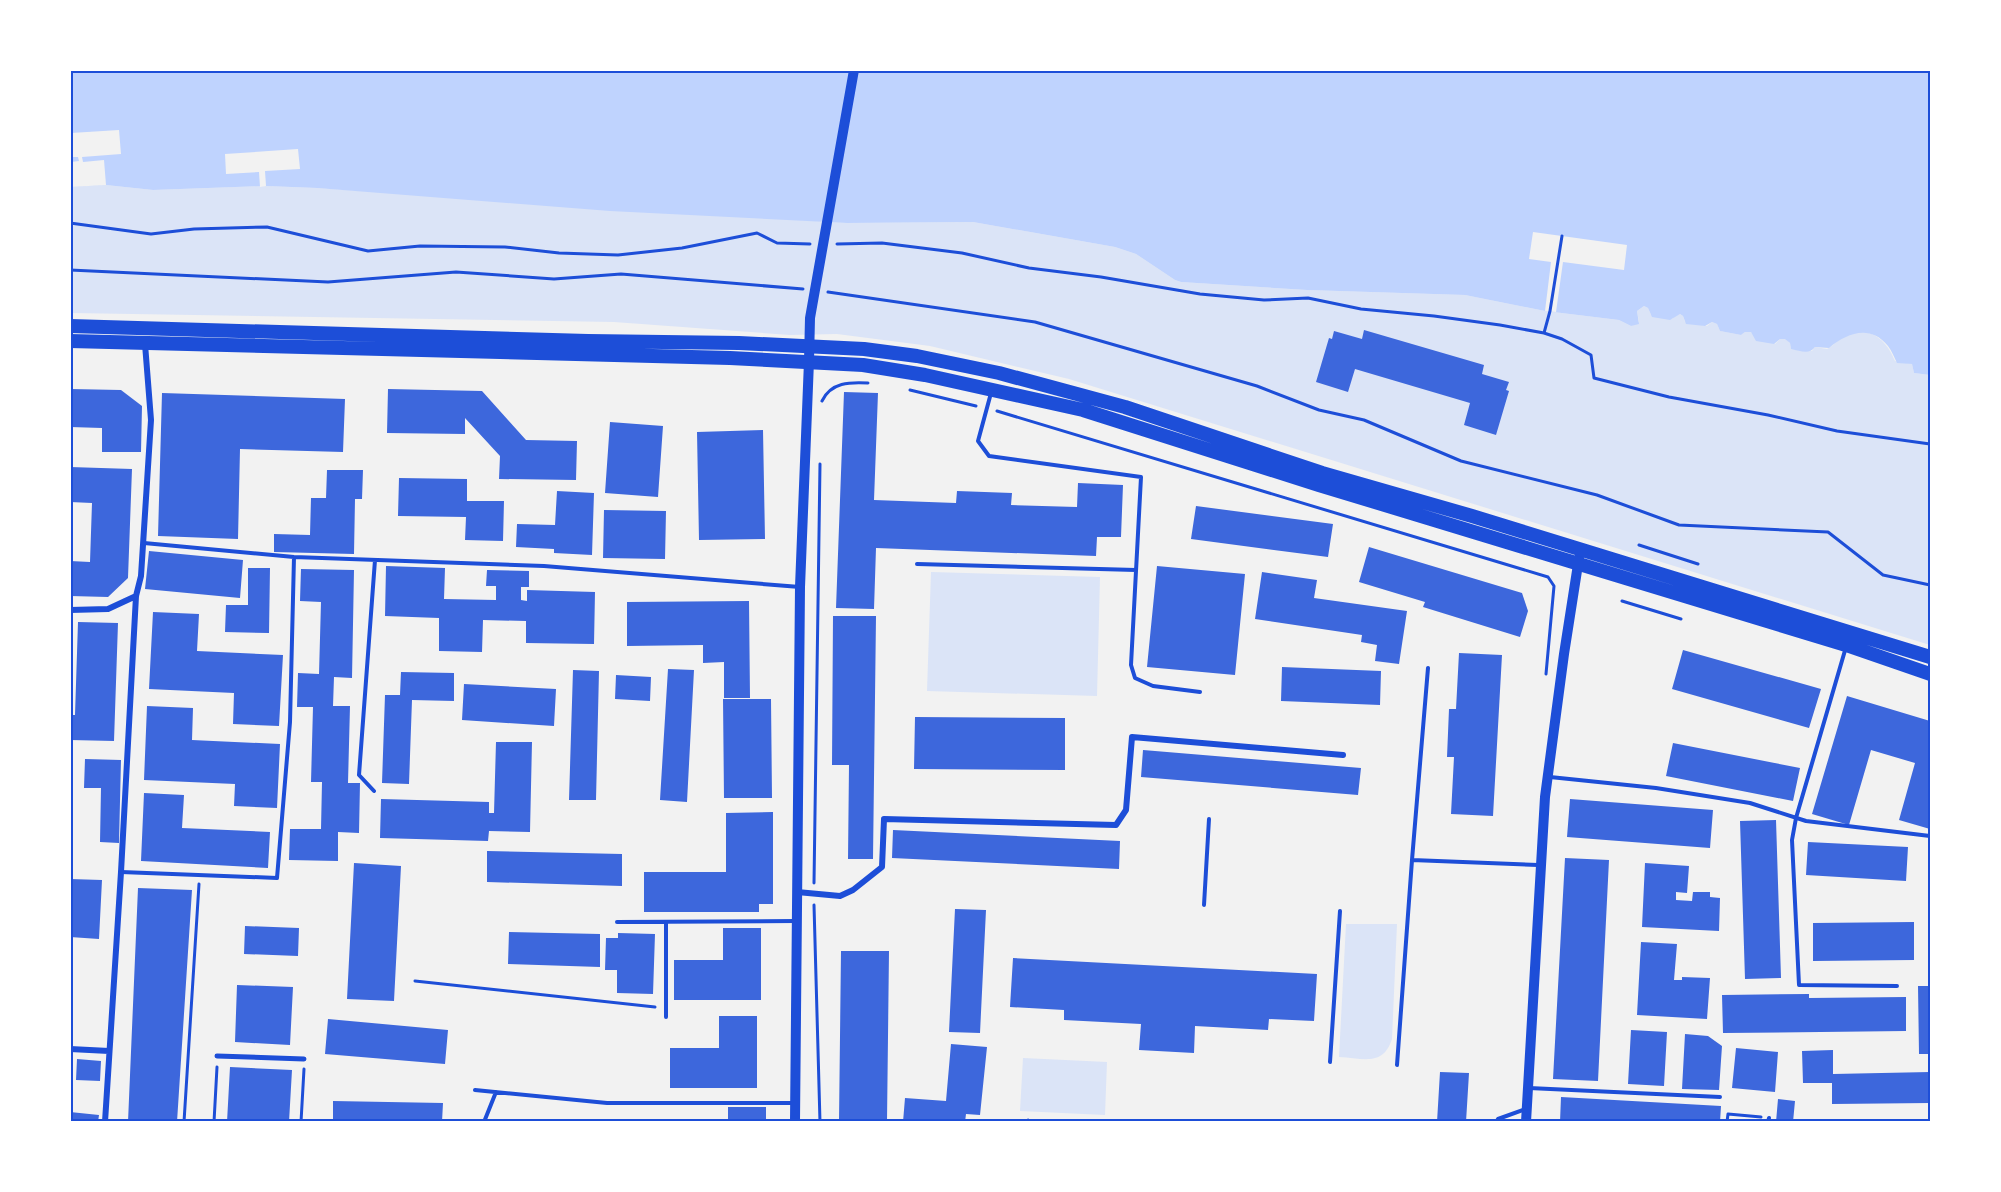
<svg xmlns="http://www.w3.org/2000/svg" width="2001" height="1192" viewBox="0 0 2001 1192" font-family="'IBM Plex Serif',serif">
	<rect width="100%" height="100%" fill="#f2f2f2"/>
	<!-- green -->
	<path fill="#dbe4f7" d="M 106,185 L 153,190 L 266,186 L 317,188 L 847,223 L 973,222 L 1115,247 L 1136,254 L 1175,280 L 1181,282 L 1307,290 L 1465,295 L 1545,311 L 1619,320 L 1631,326 L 1639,322 L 1637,311 L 1644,306 L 1648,308 L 1651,315 L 1672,319 L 1676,315 L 1680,314 L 1683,316 L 1685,322 L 1707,326 L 1712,322 L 1717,324 L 1720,331 L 1741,335 L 1745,332 L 1751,332 L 1755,336 L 1775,344 L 1780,339 L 1786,339 L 1790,343 L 1791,349 L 1812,351 L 1815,347 L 1827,349 C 1835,345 1839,338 1847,335 C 1871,325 1887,341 1895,361 L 1912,364 L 1914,373 L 1930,375 L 1930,645 L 1069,379 L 930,346 L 837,334 L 790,335 L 614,322 L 71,313 L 71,187 Z
		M 931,572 L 1100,577 L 1097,696 L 927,691 Z
		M 1346,924 L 1397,924 L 1392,1039 C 1383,1067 1363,1058 1339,1057 Z
		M 1023,1058 L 1107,1062 L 1105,1115 L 1020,1111 Z"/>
	<!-- water -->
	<path fill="#bfd3fe" d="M 71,71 L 1930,71 L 1930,375 L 1914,373 L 1912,364 L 1897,363 C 1894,357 1892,351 1888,346 C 1870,324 1847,333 1829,348 L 1815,347 C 1809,355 1801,351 1791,349 L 1790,343 L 1785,339 L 1780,339 L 1774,344 L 1756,341 L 1751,332 L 1745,332 L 1741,335 L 1720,331 L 1717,324 L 1712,322 L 1705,326 L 1686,324 L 1683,316 L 1680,314 L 1670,320 L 1652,317 L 1648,308 L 1644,306 L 1637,311 L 1639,324 L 1631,326 L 1619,320 L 1545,311 L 1465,295 L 1307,290 L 1181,282 L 1175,280 L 1136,254 L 1115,247 L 973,222 L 847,223 L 610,211 L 317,188 L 266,186 L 153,190 L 106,185 L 71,187 Z"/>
	<!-- pier -->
	<path fill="#f2f2f2" d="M 119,130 L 121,154 L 82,157 L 83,162 L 104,160 L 106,185 L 71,187 L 71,162 L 79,161 L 78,157 L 71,157 L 71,133 Z
		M 298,149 L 300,169 L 265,171 L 266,186 L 260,187 L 259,172 L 226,174 L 225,154 Z
		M 1533,232 L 1627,245 L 1624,270 L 1563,262 L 1556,312 L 1545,311 L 1551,262 L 1529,259 Z"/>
	<!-- building -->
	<path fill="#3d67dc" d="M 1364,330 L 1484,365 L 1482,374 L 1509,382 L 1506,390 L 1509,391 L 1496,435 L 1464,425 L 1470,403 L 1355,369 L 1348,392 L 1316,382 L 1329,338 L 1332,339 L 1334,331 L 1362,339 Z
		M 70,389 L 121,390 L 142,406 L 141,452 L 102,452 L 102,428 L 70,427 Z
		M 388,389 L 482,391 L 526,440 L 577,441 L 576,480 L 499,479 L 500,456 L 465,418 L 465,434 L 387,433 Z
		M 844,392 L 878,393 L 874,500 L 956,503 L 957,491 L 1012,493 L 1011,505 L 1077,507 L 1078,483 L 1123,485 L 1121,537 L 1097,537 L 1096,556 L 876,548 L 874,609 L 836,608 Z
		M 162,393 L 345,399 L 343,452 L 240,449 L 238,539 L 158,536 Z
		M 610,422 L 663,426 L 658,497 L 605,493 Z
		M 763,430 L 765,539 L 699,540 L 697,432 Z
		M 70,467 L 132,469 L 128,578 L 108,597 L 70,596 L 70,561 L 90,562 L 92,503 L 70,502 Z
		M 327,470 L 363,470 L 362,499 L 355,499 L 354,554 L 274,552 L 274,534 L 310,535 L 311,498 L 326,498 Z
		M 399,478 L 467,479 L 467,501 L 504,501 L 503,541 L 465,540 L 466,517 L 398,516 Z
		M 557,491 L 594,493 L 592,555 L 554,553 L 554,549 L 516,547 L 517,524 L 555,525 Z
		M 1196,506 L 1333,524 L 1328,557 L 1191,539 Z
		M 604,510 L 666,511 L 665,559 L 603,558 Z
		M 1369,547 L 1522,593 L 1528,611 L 1520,637 L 1423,607 L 1425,602 L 1359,582 Z
		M 149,551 L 243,560 L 240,598 L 145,589 Z
		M 386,566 L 445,568 L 444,599 L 496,600 L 496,586 L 486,586 L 487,570 L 529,571 L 529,587 L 521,587 L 521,600 L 527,601 L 527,590 L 595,592 L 594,644 L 526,643 L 526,621 L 483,620 L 482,652 L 439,651 L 439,618 L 385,616 Z
		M 1157,566 L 1245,574 L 1235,675 L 1147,667 Z
		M 248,568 L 270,568 L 269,633 L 225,632 L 226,605 L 248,605 Z
		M 301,569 L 354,570 L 352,678 L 334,677 L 333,706 L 350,706 L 348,783 L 360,783 L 359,833 L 338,832 L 338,861 L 289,860 L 290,829 L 321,829 L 322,782 L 311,782 L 313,707 L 297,707 L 298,673 L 319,674 L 321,602 L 300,601 Z
		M 1262,572 L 1317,580 L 1314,598 L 1407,611 L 1399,664 L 1375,661 L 1377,645 L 1361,642 L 1362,635 L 1255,619 Z
		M 749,601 L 750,698 L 724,698 L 724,662 L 703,663 L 703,645 L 627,646 L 627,602 Z
		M 153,612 L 199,614 L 197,651 L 283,655 L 279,726 L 233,724 L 234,693 L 149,689 Z
		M 833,616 L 876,616 L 873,859 L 848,859 L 849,765 L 832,765 Z
		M 78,622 L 118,623 L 114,741 L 70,740 L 70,715 L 75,715 Z
		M 1683,650 L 1821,689 L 1809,728 L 1672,689 Z
		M 1459,653 L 1502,655 L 1493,816 L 1451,814 L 1454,757 L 1447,757 L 1449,709 L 1456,709 Z
		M 1282,667 L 1381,671 L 1380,705 L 1281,701 Z
		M 668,669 L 694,670 L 687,802 L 660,800 Z
		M 573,670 L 599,671 L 596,800 L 569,800 Z
		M 401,672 L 454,673 L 454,701 L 412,700 L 409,784 L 382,783 L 385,695 L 400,695 Z
		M 616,675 L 651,677 L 650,701 L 615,699 Z
		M 464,684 L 556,689 L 554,726 L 462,720 Z
		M 1847,696 L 1930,721 L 1930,829 L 1899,820 L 1915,763 L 1871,750 L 1849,825 L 1812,814 Z
		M 723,699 L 771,699 L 772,798 L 724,798 Z
		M 147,706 L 193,708 L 192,740 L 280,744 L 277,808 L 234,806 L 235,784 L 144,780 Z
		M 915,717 L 1065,718 L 1065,770 L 914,769 Z
		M 496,742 L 532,742 L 530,832 L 489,831 L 488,841 L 380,838 L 381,799 L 489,802 L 489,813 L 494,813 Z
		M 1673,743 L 1800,768 L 1793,801 L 1666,776 Z
		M 1143,750 L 1361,768 L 1358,795 L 1141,777 Z
		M 85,759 L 121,760 L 119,843 L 100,842 L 101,788 L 84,788 Z
		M 144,793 L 184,795 L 182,828 L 270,832 L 268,868 L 141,861 Z
		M 1570,799 L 1713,810 L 1710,848 L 1567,837 Z
		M 773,812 L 773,904 L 759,904 L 759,912 L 644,912 L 644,872 L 726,872 L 726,813 Z
		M 1776,820 L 1781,978 L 1745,979 L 1740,821 Z
		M 893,830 L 1120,841 L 1119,869 L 892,858 Z
		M 1808,842 L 1908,847 L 1906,881 L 1806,875 Z
		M 487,851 L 622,854 L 622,886 L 487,882 Z
		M 1565,858 L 1609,860 L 1598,1081 L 1553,1079 Z
		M 354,863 L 401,866 L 394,1001 L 347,999 Z
		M 1645,863 L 1689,866 L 1687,893 L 1676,892 L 1676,900 L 1692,901 L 1693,892 L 1710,892 L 1710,897 L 1720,898 L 1719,931 L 1642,927 Z
		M 70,879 L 102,880 L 99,939 L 70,937 Z
		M 138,888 L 192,890 L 177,1122 L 128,1122 Z
		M 955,909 L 986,910 L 980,1033 L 949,1032 Z
		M 1914,922 L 1914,960 L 1813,961 L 1813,923 Z
		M 245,926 L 299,928 L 298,956 L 244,954 Z
		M 723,928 L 761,928 L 761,1000 L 674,1000 L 674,960 L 723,960 Z
		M 509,932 L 600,934 L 600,967 L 508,964 Z
		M 618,933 L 655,934 L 653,994 L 617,993 L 617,970 L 605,970 L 606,938 L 618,938 Z
		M 1641,942 L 1677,944 L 1674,980 L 1682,980 L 1682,977 L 1710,978 L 1707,1019 L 1637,1015 Z
		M 841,951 L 889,951 L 887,1122 L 839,1122 Z
		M 1013,958 L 1317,974 L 1314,1021 L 1269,1019 L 1268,1030 L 1195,1026 L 1194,1053 L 1139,1050 L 1141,1024 L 1064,1020 L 1064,1010 L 1010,1007 Z
		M 237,985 L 293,987 L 290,1045 L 235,1042 Z
		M 1918,986 L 1930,986 L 1930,1054 L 1919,1054 Z
		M 1809,994 L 1809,998 L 1906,997 L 1906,1031 L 1723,1033 L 1722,995 Z
		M 719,1016 L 757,1016 L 757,1088 L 670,1088 L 670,1048 L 719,1048 Z
		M 328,1019 L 448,1030 L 445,1064 L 325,1054 Z
		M 1631,1030 L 1667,1032 L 1664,1086 L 1628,1084 Z
		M 1685,1034 L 1708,1036 L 1722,1046 L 1719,1090 L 1682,1089 Z
		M 951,1044 L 987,1047 L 980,1115 L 966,1114 L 965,1122 L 903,1122 L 905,1098 L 946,1101 Z
		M 1736,1048 L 1778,1052 L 1775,1092 L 1732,1088 Z
		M 1833,1050 L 1833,1074 L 1930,1072 L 1930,1103 L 1832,1104 L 1832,1083 L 1803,1083 L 1802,1051 Z
		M 77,1059 L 101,1061 L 100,1081 L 76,1080 Z
		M 230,1067 L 292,1070 L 289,1122 L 227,1122 Z
		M 1440,1072 L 1469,1073 L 1466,1122 L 1437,1122 Z
		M 1561,1097 L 1721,1106 L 1720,1122 L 1560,1122 Z
		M 1778,1099 L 1795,1101 L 1793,1122 L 1776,1122 Z
		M 333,1101 L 443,1103 L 442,1122 L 333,1122 Z
		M 728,1107 L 766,1107 L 766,1122 L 728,1122 Z
		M 70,1112 L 99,1115 L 98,1122 L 70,1122 Z"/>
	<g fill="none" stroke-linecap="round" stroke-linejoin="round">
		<!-- path -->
		<path stroke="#1d4ed8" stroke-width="3" d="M 70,223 L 151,234 L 194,229 L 267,227 L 368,251 L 420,246 L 505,247 L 559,253 L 618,255 L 682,248 L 757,233 L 777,243 L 810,244
			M 837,244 L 882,243 L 962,253 L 1029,268 L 1101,277 L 1200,294 L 1264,300 L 1308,298 L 1361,309 L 1434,316 L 1500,325 L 1544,333 L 1562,339 L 1591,355 L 1594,378 L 1669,397 L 1768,415 L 1837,431 L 1930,444
			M 70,270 L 328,282 L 456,272 L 554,279 L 621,274 L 803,289
			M 828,292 L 1035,322 L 1257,386 L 1319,410 L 1364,420 L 1461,461 L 1597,495 L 1679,525 L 1828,532 L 1883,575 L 1930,585
			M 1544,333 L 1550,311 L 1562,236
			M 910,390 L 976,406
			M 822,401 C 831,382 850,382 868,383
			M 997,411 L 1548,577 L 1554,586 L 1546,674
			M 1639,545 L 1698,564
			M 1622,601 L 1681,619
			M 814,883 L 820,464
			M 814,905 L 820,1122
			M 415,981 L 655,1007
			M 1028,1120 L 1029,1122
			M 184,1122 L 199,884
			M 214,1122 L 217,1067
			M 301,1122 L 304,1069
			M 1727,1122 L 1728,1114 L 1761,1117"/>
		<!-- service -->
		<path stroke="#1d4ed8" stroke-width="4" d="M 991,393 L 978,441 L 989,456 L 1141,477 L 1131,665 L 1135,678 L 1153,686 L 1200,692
			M 144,543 L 294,557 L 544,566 L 800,587
			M 917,564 L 1136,570
			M 1846,647 L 1796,818 L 1792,840 L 1799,985 L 1897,986
			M 1550,777 L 1656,788 L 1750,803 L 1806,821 L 1930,836
			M 374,791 L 359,775 L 375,560
			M 1412,860 L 1428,668
			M 121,872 L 277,878 L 290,722 L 294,557
			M 1204,905 L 1209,819
			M 617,922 L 796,921
			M 666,922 L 666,1017
			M 1330,1062 L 1340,911
			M 1397,1065 L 1412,860 L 1538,865
			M 1529,1088 L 1720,1097
			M 475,1090 L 607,1103 L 795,1103
			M 484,1122 L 496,1092
			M 1496,1122 L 1498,1119 L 1526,1109
			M 1768,1122 L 1769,1118"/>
		<!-- pedestrian -->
		<path stroke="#1d4ed8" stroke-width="5" d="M 217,1056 L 304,1059"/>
		<!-- minor -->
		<path stroke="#1d4ed8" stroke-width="6" d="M 70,610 L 108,609 L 136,596
			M 797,892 L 840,896 L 853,890 L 882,867 L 884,819 L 1116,825 L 1126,810 L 1132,737 L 1343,755
			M 70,1049 L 109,1051
			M 105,1122 L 121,872 L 136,596 L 141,576 L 151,420 L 145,344"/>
		<!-- tertiary -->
		<path stroke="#1d4ed8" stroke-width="10" d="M 795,1122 L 800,587 L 809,361
			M 1526,1122 L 1545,797 L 1564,654 L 1579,558"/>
		<!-- secondary -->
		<path stroke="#1d4ed8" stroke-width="10" d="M 809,361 L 810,318 L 854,70"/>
		<!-- trunk -->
		<path stroke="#1d4ed8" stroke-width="14" d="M 70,326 L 588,341 L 739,343 L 864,349 L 917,356 L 999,373 L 1125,407 L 1322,473 L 1472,516 L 1930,657
			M 70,341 L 730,358 L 863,365 L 925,375 L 1083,410 L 1319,485 L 1846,645 L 1930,674"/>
	</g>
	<!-- border -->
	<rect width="2001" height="1192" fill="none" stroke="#ffffff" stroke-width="144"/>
	<rect x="72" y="72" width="1857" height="1048" fill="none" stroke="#1d4ed8" stroke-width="2"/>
</svg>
